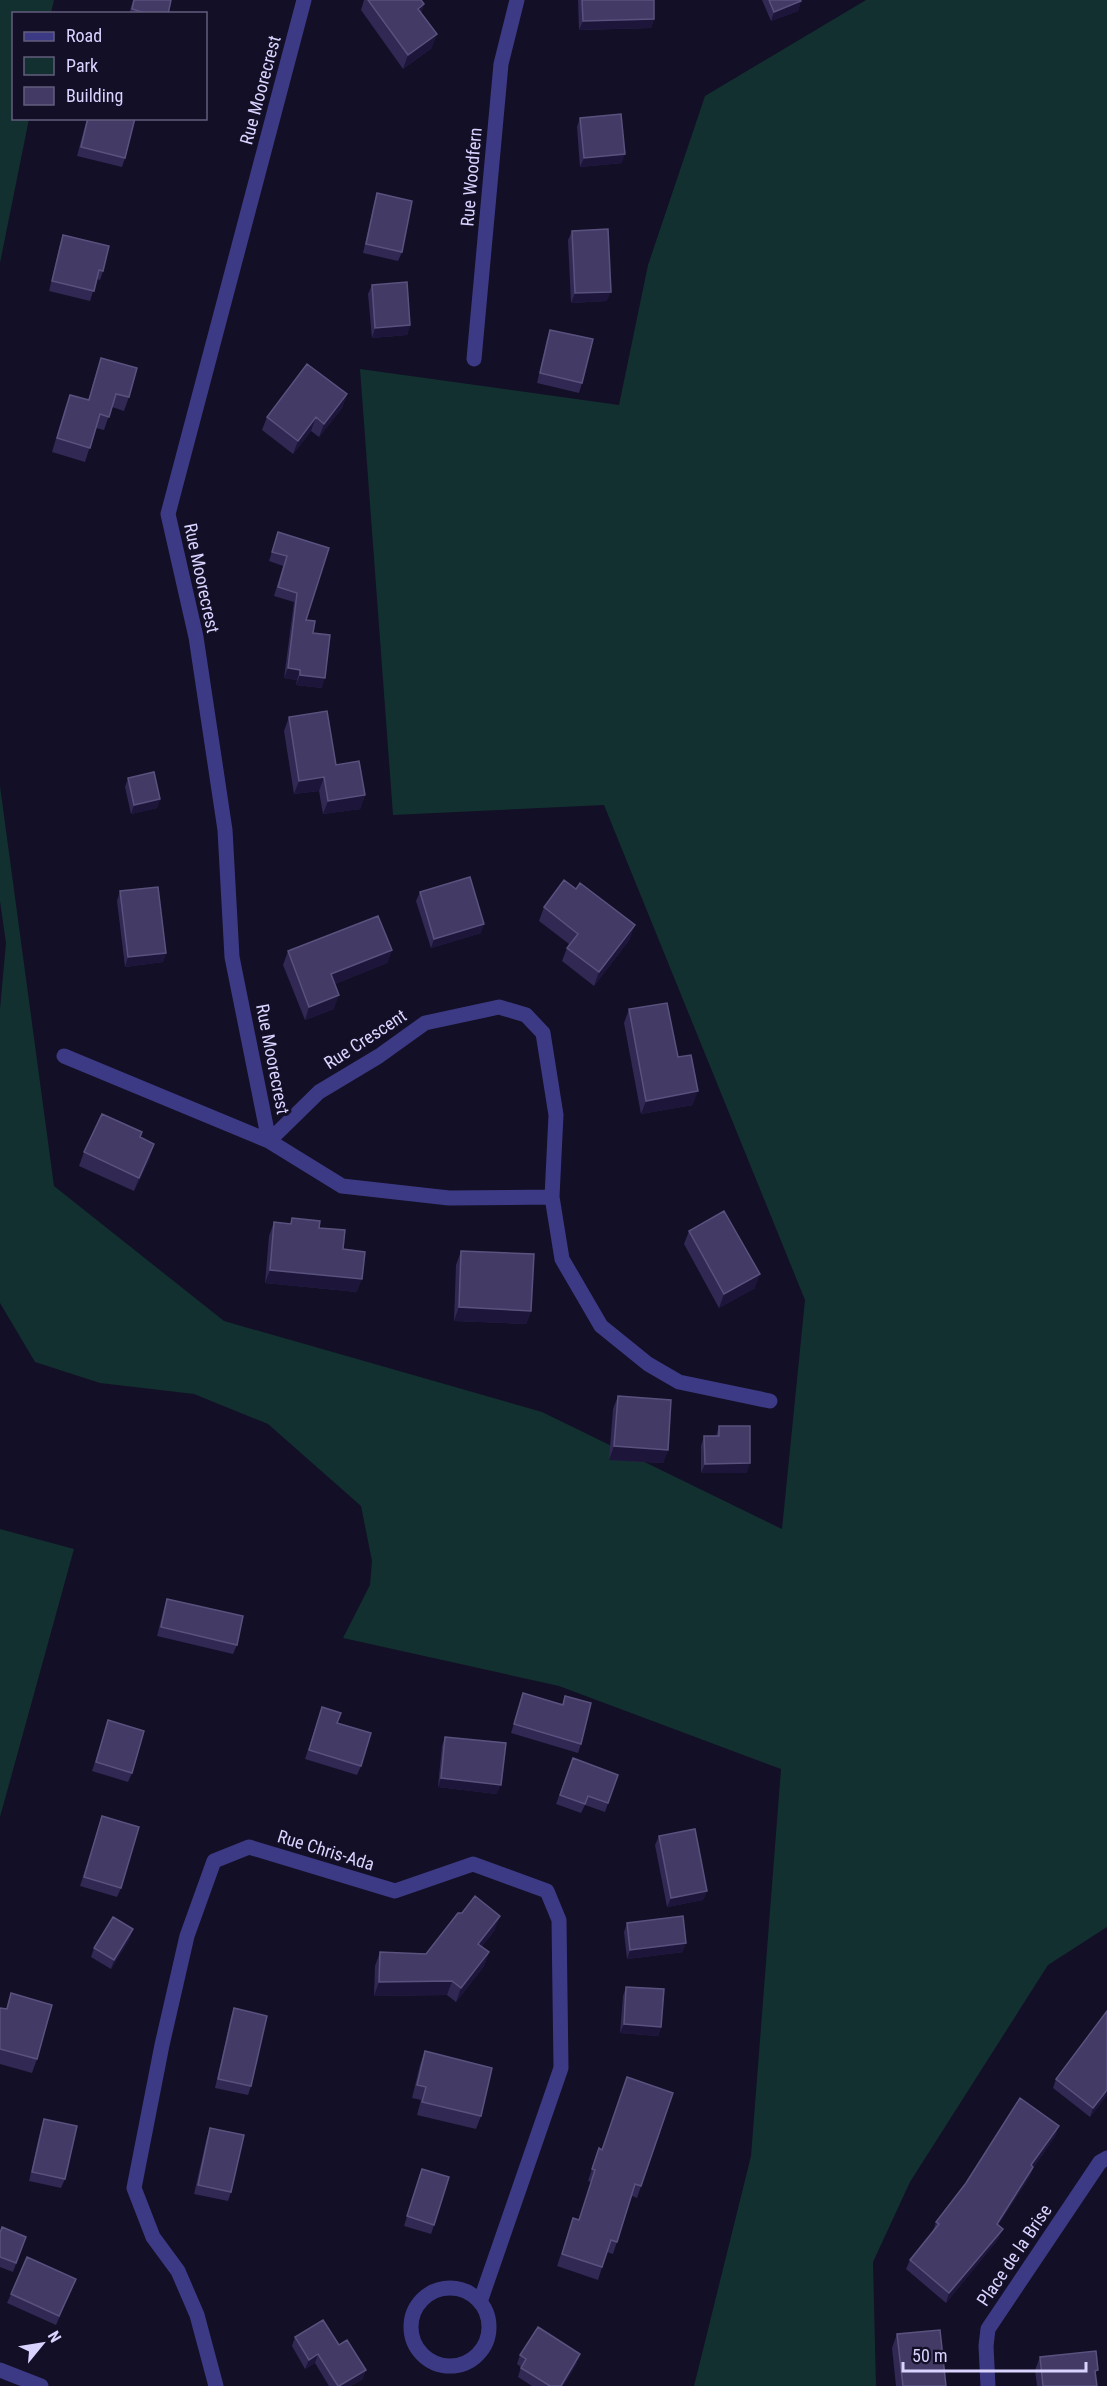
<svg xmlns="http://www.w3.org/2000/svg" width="1107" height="2386" viewBox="0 0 1107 2386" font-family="'Roboto Condensed',sans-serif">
	<rect width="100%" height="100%" fill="#130f26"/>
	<!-- green -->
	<path fill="#12302f" d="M 0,0 L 54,0 L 51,13 L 14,14 L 14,118 L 29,119 L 0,263 Z
		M 866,0 L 1107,0 L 1107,1927 L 1048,1965 L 910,2182 L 873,2262 L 876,2386 L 694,2386 L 751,2156 L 781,1769 L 559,1686 L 343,1638 L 370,1585 L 372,1561 L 361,1506 L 268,1424 L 194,1394 L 100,1383 L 35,1362 L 0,1303 L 0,1009 L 6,943 L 0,901 L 0,786 L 54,1186 L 224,1321 L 542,1412 L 782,1529 L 805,1300 L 604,805 L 393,815 L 360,369 L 619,405 L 648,265 L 705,96 Z
		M 0,1529 L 74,1549 L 0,1817 Z"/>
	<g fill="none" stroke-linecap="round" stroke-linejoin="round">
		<!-- minor -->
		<path stroke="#3d3a85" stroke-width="15" d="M 474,359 L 501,64 L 517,0
			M 64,1056 L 269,1141 L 342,1186 L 449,1198 L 552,1197 L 556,1115 L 543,1033 L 526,1015 L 499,1007 L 425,1023 L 379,1056 L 319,1092 L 269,1141
			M 269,1141 L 232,957 L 225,830 L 196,637 L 168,514 L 304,0
			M 552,1197 L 562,1259 L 601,1326 L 648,1364 L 679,1382 L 770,1401
			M411 2327a39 39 0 1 1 78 0a39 39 0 1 1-78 0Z
			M 216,2386 L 197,2315 L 178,2271 L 153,2237 L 134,2188 L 162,2045 L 187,1936 L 214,1861 L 249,1847 L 395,1891 L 473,1864 L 547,1891 L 559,1920 L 561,2068 L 480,2302
			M 988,2386 L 986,2346 L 988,2329 L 1100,2162 L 1107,2158"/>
		<!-- tertiary -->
		<path stroke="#3d3a85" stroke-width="15" d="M 0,2370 L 41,2386"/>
	</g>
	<!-- wall -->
	<path fill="#312854" d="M 133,0 L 171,0 L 168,14 L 129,14 Z
		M 364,0 L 421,0 L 424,4 L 421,13 L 432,48 L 403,69 L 361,10 Z
		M 578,0 L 654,0 L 654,19 L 651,28 L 579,30 Z
		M 762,0 L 800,0 L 801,1 L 798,11 L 771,21 Z
		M 87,118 L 135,118 L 125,158 L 122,167 L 77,156 Z
		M 580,118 L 622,163 L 580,167 L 577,127 Z
		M 377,193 L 402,252 L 398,261 L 363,253 L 374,203 Z
		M 572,231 L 607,301 L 571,303 L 568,240 Z
		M 63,235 L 103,271 L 100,280 L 97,279 L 90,301 L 49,291 L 60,244 Z
		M 372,285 L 410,325 L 407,335 L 372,338 L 368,294 Z
		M 550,330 L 582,383 L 579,393 L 537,383 L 547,339 Z
		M 101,358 L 129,397 L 124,411 L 112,407 L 104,430 L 96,428 L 85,462 L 52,452 L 65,408 L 70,395 L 88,400 Z
		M 347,394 L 342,408 L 319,437 L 311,431 L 293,454 L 262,430 L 267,417 Z
		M 278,532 L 329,548 L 306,620 L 313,633 L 322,688 L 296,685 L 297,680 L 284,678 L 294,602 L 274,596 L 283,566 L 269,561 Z
		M 289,717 L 365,795 L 360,809 L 323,814 L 319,791 L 294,794 L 284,731 Z
		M 128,778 L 160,799 L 157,808 L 131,814 L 125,787 Z
		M 120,891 L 166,953 L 163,962 L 125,967 L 117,901 Z
		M 420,892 L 481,933 L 431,948 L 416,901 Z
		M 544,907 L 630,939 L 594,986 L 562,961 L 567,948 L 569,944 L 539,921 Z
		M 392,950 L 387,963 L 335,984 L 334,1009 L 305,1020 L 283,965 L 288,951 Z
		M 629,1009 L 678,1057 L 693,1105 L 641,1114 L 624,1023 Z
		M 140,1137 L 150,1158 L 134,1191 L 79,1166 L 84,1152 Z
		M 292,1218 L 319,1228 L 343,1249 L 357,1292 L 265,1283 L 269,1236 L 274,1222 L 290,1224 Z
		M 689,1231 L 755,1288 L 719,1308 L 684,1244 Z
		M 461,1251 L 531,1311 L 526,1324 L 454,1321 L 456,1265 Z
		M 618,1396 L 668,1450 L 663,1463 L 609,1460 L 613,1409 Z
		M 719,1426 L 747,1473 L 701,1473 L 701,1446 L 704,1436 L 716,1436 Z
		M 167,1599 L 237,1645 L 233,1654 L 157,1636 L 164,1608 Z
		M 523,1693 L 562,1704 L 565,1696 L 581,1744 L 578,1753 L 511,1733 Z
		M 322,1707 L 337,1723 L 361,1766 L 357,1775 L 305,1759 Z
		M 108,1720 L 132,1773 L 128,1782 L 92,1771 Z
		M 445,1737 L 497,1794 L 438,1787 L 442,1746 Z
		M 573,1758 L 618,1775 L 605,1812 L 585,1805 L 581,1813 L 556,1804 Z
		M 102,1816 L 121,1888 L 117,1897 L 80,1886 Z
		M 659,1836 L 707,1891 L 703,1900 L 667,1907 L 655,1845 Z
		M 627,1923 L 683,1952 L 627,1959 L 624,1932 Z
		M 495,1930 L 482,1946 L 489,1952 L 484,1966 L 456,2002 L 447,1995 L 374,1996 L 375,1966 L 380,1952 L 426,1954 Z
		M 130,1938 L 111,1969 L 91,1957 L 94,1948 Z
		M 626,1987 L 661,2027 L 658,2036 L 620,2033 L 623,1996 Z
		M 11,1993 L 37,2059 L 32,2073 L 0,2064 L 0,2008 L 6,2009 Z
		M 234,2008 L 251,2086 L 248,2095 L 215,2088 L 231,2017 Z
		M 425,2051 L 481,2116 L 476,2129 L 417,2115 L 421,2100 L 412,2098 L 420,2065 Z
		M 1056,2079 L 1107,2095 L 1090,2117 L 1053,2088 Z
		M 673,2093 L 637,2198 L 632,2196 L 613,2254 L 607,2252 L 598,2280 L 557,2266 L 573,2218 L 579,2220 L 591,2182 L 588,2181 L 599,2148 L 602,2150 Z
		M 44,2119 L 65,2179 L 61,2188 L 29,2181 L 41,2128 Z
		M 210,2128 L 231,2192 L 228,2201 L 194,2194 L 207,2137 Z
		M 1056,2135 L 1033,2168 L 1030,2176 L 998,2225 L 999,2238 L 946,2303 L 906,2269 L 910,2260 L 933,2231 L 936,2222 Z
		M 422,2169 L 434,2225 L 431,2234 L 404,2226 Z
		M 0,2233 L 26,2237 L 13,2272 L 0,2267 Z
		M 72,2289 L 56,2325 L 7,2303 L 11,2294 Z
		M 897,2334 L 946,2386 L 896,2386 L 892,2348 Z
		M 295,2337 L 339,2345 L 363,2379 L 351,2386 L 329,2386 L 315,2363 L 305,2369 L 292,2346 Z
		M 520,2355 L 577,2363 L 563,2386 L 532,2386 L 518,2377 L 521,2367 L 517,2364 Z
		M 1040,2357 L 1097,2386 L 1037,2386 L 1035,2370 Z"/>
	<!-- shaded-wall -->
	<path fill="#1d163a" d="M 801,1 L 798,11 L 771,21 L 774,12 Z
		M 424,4 L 419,18 L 418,9 Z
		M 654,19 L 651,28 L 579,30 L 583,21 Z
		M 437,34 L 432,48 L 403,69 L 408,55 Z
		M 625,154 L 622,163 L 580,167 L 584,158 Z
		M 611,292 L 607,301 L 571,303 L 575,293 Z
		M 410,325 L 407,335 L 372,338 L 375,328 Z
		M 347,394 L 342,408 L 319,437 L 324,424 Z
		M 316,417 L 311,431 L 293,454 L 298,441 Z
		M 288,668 L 300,670 L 297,680 L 284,678 Z
		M 300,675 L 325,678 L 322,688 L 296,685 Z
		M 324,777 L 319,791 L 294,794 L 299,781 Z
		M 365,795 L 360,809 L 323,814 L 328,801 Z
		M 160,799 L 157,808 L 131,814 L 134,805 Z
		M 484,924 L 481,933 L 431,948 L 434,939 Z
		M 635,925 L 630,939 L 594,986 L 599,972 Z
		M 392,950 L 387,963 L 326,988 L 331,974 Z
		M 166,953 L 163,962 L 125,967 L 128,957 Z
		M 339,995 L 334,1009 L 305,1020 L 309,1007 Z
		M 698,1091 L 693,1105 L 641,1114 L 646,1101 Z
		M 154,1144 L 150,1158 L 134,1191 L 139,1178 Z
		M 270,1270 L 362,1279 L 357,1292 L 265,1283 Z
		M 760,1274 L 755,1288 L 719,1308 L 724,1294 Z
		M 459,1307 L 531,1311 L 526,1324 L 454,1321 Z
		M 614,1446 L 668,1450 L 663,1463 L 609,1460 Z
		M 750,1463 L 747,1473 L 701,1473 L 705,1464 Z
		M 441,1778 L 501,1785 L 497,1794 L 438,1787 Z
		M 707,1891 L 703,1900 L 667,1907 L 671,1898 Z
		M 500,1916 L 495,1930 L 473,1957 L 478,1944 Z
		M 133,1929 L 130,1938 L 111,1969 L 114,1960 Z
		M 686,1943 L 683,1952 L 627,1959 L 630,1950 Z
		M 489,1952 L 484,1966 L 456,2002 L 461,1988 Z
		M 452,1981 L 447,1995 L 374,1996 L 379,1982 Z
		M 624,2024 L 661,2027 L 658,2036 L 620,2033 Z
		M 1107,2090 L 1107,2095 L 1090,2117 L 1093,2108 Z
		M 1059,2126 L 1056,2135 L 1033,2168 L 1030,2176 L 993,2233 L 997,2224 L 1031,2165 Z
		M 1003,2229 L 999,2238 L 946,2303 L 949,2293 Z
		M 318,2354 L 315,2363 L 305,2369 L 309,2360 Z
		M 580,2354 L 577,2363 L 563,2386 L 561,2386 Z
		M 366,2370 L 363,2379 L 351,2386 L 339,2386 Z"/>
	<!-- building -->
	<path fill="#433a66" stroke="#5a527e" stroke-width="1.5" d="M 134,0 L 171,0 L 168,14 L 148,14 L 132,9 Z
		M 368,0 L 421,0 L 424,4 L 418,9 L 437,34 L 408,55 Z
		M 582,0 L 654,0 L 654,19 L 583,21 Z
		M 769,0 L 800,0 L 801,1 L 774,12 Z
		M 621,114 L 625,154 L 584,158 L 580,118 Z
		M 88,118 L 135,118 L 125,158 L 81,147 Z
		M 377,193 L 412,201 L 402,252 L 366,244 Z
		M 608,229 L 611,292 L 575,293 L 572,231 Z
		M 63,235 L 109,246 L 103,271 L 99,270 L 94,291 L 52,281 Z
		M 407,282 L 410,325 L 375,328 L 372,285 Z
		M 550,330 L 593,339 L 582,383 L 540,373 Z
		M 101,358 L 137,368 L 129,397 L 116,394 L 109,417 L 100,414 L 90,448 L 57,438 L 70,395 L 89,400 Z
		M 307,364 L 347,394 L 324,424 L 316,417 L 298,441 L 267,417 Z
		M 278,532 L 329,548 L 306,620 L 315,621 L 313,633 L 330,635 L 325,678 L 300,675 L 300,670 L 288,668 L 297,593 L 278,587 L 287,556 L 272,552 Z
		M 327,711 L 336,765 L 359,761 L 365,795 L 328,801 L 324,777 L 299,781 L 289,717 Z
		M 154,772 L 160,799 L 134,805 L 128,778 Z
		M 470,877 L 484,924 L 434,939 L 420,892 Z
		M 564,880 L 576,889 L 580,883 L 635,925 L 599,972 L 567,948 L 578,934 L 544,907 Z
		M 158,887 L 166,953 L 128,957 L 120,891 Z
		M 378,916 L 392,950 L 331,974 L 339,995 L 309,1007 L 288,951 Z
		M 667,1003 L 678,1057 L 691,1055 L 698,1091 L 646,1101 L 629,1009 Z
		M 102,1114 L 142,1132 L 140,1137 L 154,1144 L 139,1178 L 84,1152 Z
		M 724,1211 L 760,1274 L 724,1294 L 689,1231 Z
		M 292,1218 L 320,1221 L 319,1228 L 345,1230 L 343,1249 L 365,1252 L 362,1279 L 270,1270 L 274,1222 L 291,1224 Z
		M 461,1251 L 534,1254 L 531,1311 L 459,1307 Z
		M 618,1396 L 671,1400 L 668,1450 L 614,1446 Z
		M 719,1426 L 750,1426 L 750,1463 L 705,1464 L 704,1436 L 719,1436 Z
		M 167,1599 L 243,1616 L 237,1645 L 161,1627 Z
		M 523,1693 L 563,1705 L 565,1696 L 591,1703 L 581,1744 L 514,1724 Z
		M 322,1707 L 341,1713 L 337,1723 L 371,1733 L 361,1766 L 309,1750 Z
		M 108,1720 L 144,1731 L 132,1773 L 96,1762 Z
		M 445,1737 L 506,1743 L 501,1785 L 441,1778 Z
		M 573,1758 L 618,1775 L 608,1803 L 588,1796 L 585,1804 L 560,1795 Z
		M 102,1816 L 139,1827 L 121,1888 L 84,1877 Z
		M 695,1829 L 707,1891 L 671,1898 L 659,1836 Z
		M 475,1896 L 500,1916 L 478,1944 L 489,1952 L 461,1988 L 452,1981 L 379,1982 L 380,1952 L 426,1954 L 458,1913 L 462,1913 Z
		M 683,1916 L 686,1943 L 630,1950 L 627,1923 Z
		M 113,1917 L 133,1929 L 114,1960 L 94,1948 Z
		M 626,1987 L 664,1989 L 661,2027 L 624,2024 Z
		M 11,1993 L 52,2005 L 37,2059 L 0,2049 L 0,2008 L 7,2009 Z
		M 234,2008 L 267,2016 L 251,2086 L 218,2079 Z
		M 1107,2011 L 1107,2090 L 1093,2108 L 1056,2079 Z
		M 425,2051 L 492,2068 L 481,2116 L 422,2102 L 426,2087 L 417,2085 Z
		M 627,2077 L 673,2093 L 641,2186 L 635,2184 L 617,2242 L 611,2240 L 602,2267 L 562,2254 L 573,2218 L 579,2220 L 595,2170 L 592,2169 L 599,2148 L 602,2150 Z
		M 1020,2098 L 1059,2126 L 1031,2165 L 1033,2167 L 997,2224 L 1003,2229 L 949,2293 L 910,2260 L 939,2224 L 936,2222 L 966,2183 Z
		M 44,2119 L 77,2126 L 65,2179 L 32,2172 Z
		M 210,2128 L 244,2135 L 231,2192 L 198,2185 Z
		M 422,2169 L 449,2177 L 434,2225 L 407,2216 Z
		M 2,2227 L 26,2237 L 16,2263 L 0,2257 L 0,2233 Z
		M 27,2257 L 76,2279 L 59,2316 L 11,2294 Z
		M 323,2320 L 339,2345 L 347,2340 L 366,2370 L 339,2386 L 338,2386 L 318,2354 L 309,2360 L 295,2337 Z
		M 538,2327 L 580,2354 L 561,2386 L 550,2386 L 521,2368 L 526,2359 L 520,2355 Z
		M 940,2330 L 946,2386 L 903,2386 L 897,2334 Z
		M 1096,2351 L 1098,2370 L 1095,2371 L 1097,2386 L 1043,2386 L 1040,2357 Z"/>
	<g text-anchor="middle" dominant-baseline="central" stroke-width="6" stroke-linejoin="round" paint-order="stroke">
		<!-- street labels -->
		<g font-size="18" fill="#d9d4ff" stroke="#130f26">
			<text transform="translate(260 90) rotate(-75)">Rue Moorecrest</text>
			<text transform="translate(471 177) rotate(-85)">Rue Woodfern</text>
			<text transform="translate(202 578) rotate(78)">Rue Moorecrest</text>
			<text transform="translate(365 1039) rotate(-33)">Rue Crescent</text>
			<text transform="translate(273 1059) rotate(79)">Rue Moorecrest</text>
			<text transform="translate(326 1850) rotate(17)">Rue Chris-Ada</text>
			<text transform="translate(1014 2255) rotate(-56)">Place de la Brise</text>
		</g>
	</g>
	<!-- legend -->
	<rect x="12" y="12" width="195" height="108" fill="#130f26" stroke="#625e7d" stroke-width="1.5"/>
	<rect x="24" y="32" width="30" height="9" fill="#3d3a85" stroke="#625e7d" stroke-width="1.5"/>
	<text x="66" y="42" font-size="18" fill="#d9d4ff">Road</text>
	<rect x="24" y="57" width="30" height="18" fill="#12302f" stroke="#625e7d" stroke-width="1.5"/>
	<text x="66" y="72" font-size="18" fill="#d9d4ff">Park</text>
	<rect x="24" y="87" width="30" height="18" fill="#433a66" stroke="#625e7d" stroke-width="1.5"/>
	<text x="66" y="102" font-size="18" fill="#d9d4ff">Building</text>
	<!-- north arrow -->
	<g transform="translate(42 2344) rotate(60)" stroke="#130f26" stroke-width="4.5" paint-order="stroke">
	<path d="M0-4.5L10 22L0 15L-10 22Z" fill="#d9d4ff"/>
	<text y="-9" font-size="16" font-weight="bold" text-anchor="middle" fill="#d9d4ff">N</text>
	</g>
	<!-- scale -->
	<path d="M903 2362v9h183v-9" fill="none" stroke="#d9d4ff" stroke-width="3"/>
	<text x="912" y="2362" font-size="18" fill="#d9d4ff" stroke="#130f26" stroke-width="4.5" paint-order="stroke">50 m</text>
</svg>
